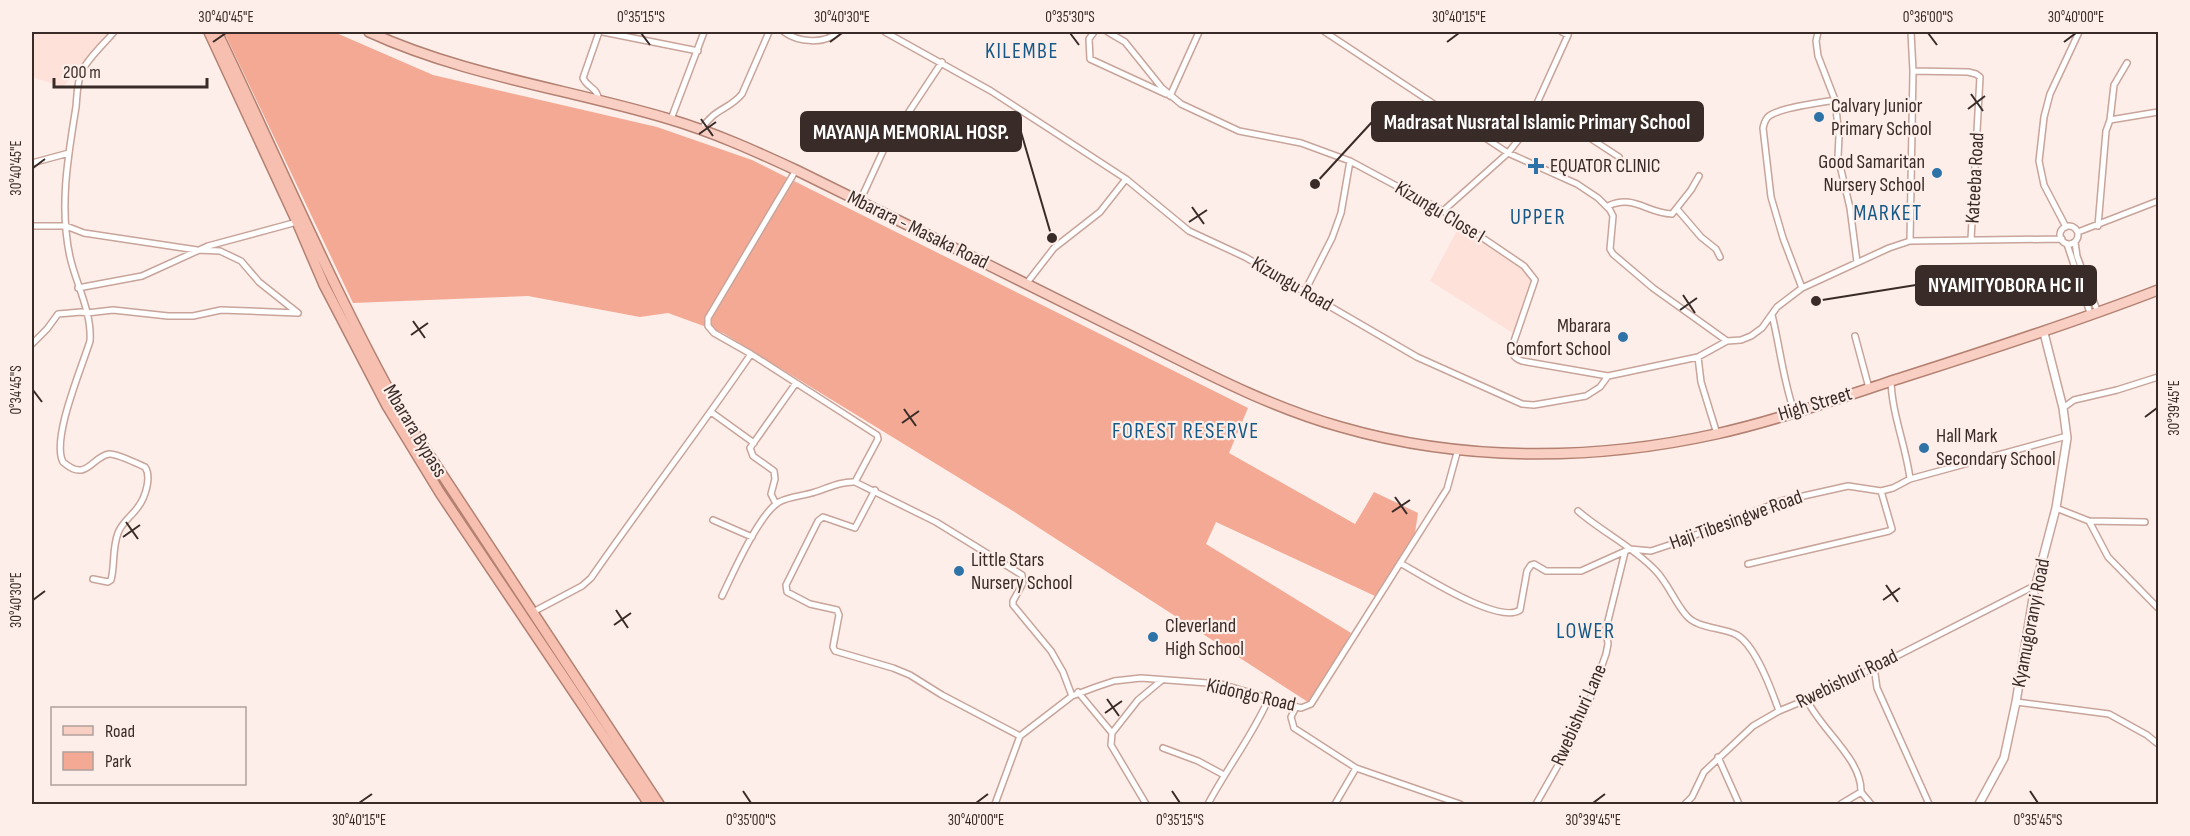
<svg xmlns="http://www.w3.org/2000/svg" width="2190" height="836" viewBox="0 0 2190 836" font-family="'Sofia Sans Condensed',sans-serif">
	<rect width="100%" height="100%" fill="#fdeee9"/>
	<!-- built -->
	<path fill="#fee2da" d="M 32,32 L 109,32 L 63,87 L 32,77 Z
		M 1461,223 L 1531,272 L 1535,280 L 1516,335 L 1430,281 Z"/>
	<!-- green -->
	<path fill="#f4a994" d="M 224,32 L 334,32 L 433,75 L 657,127 L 752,160 L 1248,408 L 1229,453 L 1355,524 L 1374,492 L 1418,513 L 1415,533 L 1375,596 L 1216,522 L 1206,544 L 1351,633 L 1311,704 L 1013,511 L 723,333 L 668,313 L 640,317 L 528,296 L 353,303 Z"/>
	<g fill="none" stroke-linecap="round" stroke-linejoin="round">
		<defs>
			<path id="minor" d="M 599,32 L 583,78 C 588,89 597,86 599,101
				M 603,32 L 698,51
				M 784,32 C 798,42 824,45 838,32
				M 885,32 L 991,91 L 1048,128 L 1126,179 L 1189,231 L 1245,257 L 1417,357 L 1522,404 L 1534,405 L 1586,396 L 1600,387 L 1608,376 L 1698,357 L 1727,341
				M 1094,32 L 1089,39 L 1090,59 L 1166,94
				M 1108,32 L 1125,42 L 1162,88 L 1181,104 L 1239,131 L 1301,143 L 1350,161 L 1443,211 L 1524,266 L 1535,280 L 1512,347 C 1512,355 1514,358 1522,361 L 1608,376
				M 1325,32 L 1508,153 L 1577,184 L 1598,198 L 1610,210 L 1613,216 L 1610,249 L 1613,254 L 1653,288 L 1727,341 L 1741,340 L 1751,336 L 1762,328 L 1777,307 L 1802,288 L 1889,248 L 1910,241 L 2062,239
				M 1818,32 L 1816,41 L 1818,56 L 1835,100 L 1839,136 L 1838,157 L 1850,208 L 1857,262
				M 1913,71 L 1968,72 L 1976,74 L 1980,77 L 1971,239
				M 1170,96 L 1199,32
				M 1538,104 L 1619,157
				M 671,119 L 704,32
				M 2110,120 L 2114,85 L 2127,63
				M 701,130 C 714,108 729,110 742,94 L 769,32
				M 32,163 L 69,153
				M 796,170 L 708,318 L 708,326 L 714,333 L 751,354 L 877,435 L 878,439 L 855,482
				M 860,201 L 883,151 L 942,62
				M 1608,206 C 1634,194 1646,213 1672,214 L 1691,190 L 1699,176
				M 1677,209 L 1701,237 L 1716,249 L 1720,257
				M 1443,211 L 1508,153 L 1523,134 L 1568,35 L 1562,32
				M 32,226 L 66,226 L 84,233 L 197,250 L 220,251 L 241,261 L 259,282 L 298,313
				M 2098,226 L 2106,131 L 2110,120 L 2158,112
				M2060 235a9 9 0 1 1 18 0a9 9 0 1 1-18 0Z
				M 2066,227 L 2044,185 L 2039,161 L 2044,117 L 2050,94 L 2079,32
				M 2078,232 L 2158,201
				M 1910,241 L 1913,71 L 1911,32
				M 2075,242 L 2077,256 L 2098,313
				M 2067,244 L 2091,316
				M 1026,284 L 1054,248 L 1100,212 L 1126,179
				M 78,288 L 142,276 L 208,246 L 297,222
				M 1802,288 L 1783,238 L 1771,197 L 1763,128 C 1764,124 1765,119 1769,116 C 1781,107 1820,103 1835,100
				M 1305,291 L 1332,238 L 1341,213 L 1350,161
				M 1772,315 C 1780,347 1783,380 1794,411
				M 1855,336 L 1869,388
				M 32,344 L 47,329 L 58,314 L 81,312 L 87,313 L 113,310 L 168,316 L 193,316 L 221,310 L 298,313
				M 1698,357 L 1701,382 L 1717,434
				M 1891,381 C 1892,415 1906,446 1910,479
				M 2063,408 L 2074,400 L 2117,390 L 2158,377
				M 711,412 L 754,443
				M 875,490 L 855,528 L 823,517 L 818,521 L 786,585 L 787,592 L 810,604 L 837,610 L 839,615 L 833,647 L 835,651 L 893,668 L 910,675 L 942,695 L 1020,736
				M 776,504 L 771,494 L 775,479 L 774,471 L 753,456 L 750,448 L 796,383
				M 2056,508 L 2089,521 L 2145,522
				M 1578,511 C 1602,532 1632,546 1655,570 C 1668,583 1674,601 1686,615 C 1697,629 1722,627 1737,635 C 1756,646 1772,691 1779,711
				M 713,520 L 752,537
				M 2089,521 L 2108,557 L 2158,608
				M 1400,563 C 1422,575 1499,625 1520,610 L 1527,571 L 1531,565 L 1534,564 L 1546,571 L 1581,571 L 1630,549 L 1651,551 L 1675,543 L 1781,501 L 1848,486 L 1881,491 L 1893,488 L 1910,479 L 2067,436
				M 1748,564 L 1889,531 L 1892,529 L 1881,491
				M 93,579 L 108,582 L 111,580 C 115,565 112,549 118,533 C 122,522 131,517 138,507 C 145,498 152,477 145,467 C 138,464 116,453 109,454 C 91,457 87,483 63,462 C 51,439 82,367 90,341 C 92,312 76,284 70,257 C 59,207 68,156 76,107 C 77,96 77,81 82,71 C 89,57 104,44 114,32
				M 722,596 C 733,573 759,514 779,502 C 790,496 804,496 815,492 C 828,488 841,481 855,482 L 936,522 L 1022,575 L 1023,583 L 1013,601 L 1013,605 L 1051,651 L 1063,672 L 1072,696
				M 533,612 L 582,586 L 591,578 C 643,503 699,430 751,354
				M 1874,667 L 1877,688 L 1929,804
				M 1078,692 L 1112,733
				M 1807,700 C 1821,730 1862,759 1861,792 L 1871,804
				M 2016,702 L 2109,714 L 2147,735 L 2158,744
				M 1296,707 L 1291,717 L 1294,728 L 1356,768 L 1460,804
				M 1163,748 L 1198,761 L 1224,775
				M 1718,757 L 1739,804
				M 995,804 L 1020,736 L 1072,696 L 1096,687 L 1114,681 L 1141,678 L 1221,684 L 1301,708 L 1311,704 L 1447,489 L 1458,449
				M 1146,804 L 1111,745 L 1112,733 L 1138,700 L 1162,680
				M 1208,804 C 1227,768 1253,735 1269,698
				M 1335,804 L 1356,768
				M 1536,804 L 1569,746 L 1590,699 L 1606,654 L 1608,644 L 1606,629 L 1625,552
				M 1685,804 L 1692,797 L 1704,772 L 1753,726 L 1779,711 L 1832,689 L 2036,585
				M 1841,804 L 1861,792"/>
			<path id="tertiary" d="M 1979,804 L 2004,758 L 2016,702 L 2034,592 L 2056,508 L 2067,438 L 2063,408 L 2044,333"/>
			<path id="primary" d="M 369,32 C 465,76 569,89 669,119 C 713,132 755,151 796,170 C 902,222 1009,275 1115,328 C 1189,364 1262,405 1341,427 C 1462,462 1594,461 1716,434 C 1779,420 1842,397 1904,377 C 1989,350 2075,322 2158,290"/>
			<path id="trunk" d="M 209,32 L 297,222 L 324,285 L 387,406 L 440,493 L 649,804
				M 217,32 C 278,159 332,289 401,412 L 659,804"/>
		</defs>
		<!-- minor casing -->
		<use href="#minor" stroke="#c8a49a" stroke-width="8"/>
		<!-- tertiary casing -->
		<use href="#tertiary" stroke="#c8a49a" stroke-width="10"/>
		<!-- primary casing -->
		<use href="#primary" stroke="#b38172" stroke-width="12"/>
		<!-- trunk casing -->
		<use href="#trunk" stroke="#b38172" stroke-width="12"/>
		<!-- minor -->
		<use href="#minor" stroke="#fff" stroke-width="5"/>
		<!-- tertiary -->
		<use href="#tertiary" stroke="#fff" stroke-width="7"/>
		<!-- primary -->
		<use href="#primary" stroke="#f9cfc3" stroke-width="9"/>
		<!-- trunk -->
		<use href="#trunk" stroke="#f7bfaf" stroke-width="9"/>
	</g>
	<!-- ticks -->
	<path fill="none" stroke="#392b27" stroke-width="2" d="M 641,33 L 650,45M 1070,33 L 1079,45M 1928,33 L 1937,45M 213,42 L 226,33M 830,42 L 842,33M 1447,42 L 1459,33M 2064,42 L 2076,33M 1971,94 L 1983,111M 1968,109 L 1985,96M 701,119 L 713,136M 699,134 L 716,122M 33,168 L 45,159M 1192,207 L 1204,224M 1189,222 L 1207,210M 1683,295 L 1695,313M 1680,310 L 1697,298M 413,321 L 425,338M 411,335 L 428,323M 33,390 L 42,402M 904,409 L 916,426M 2145,417 L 2157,408M 902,423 L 919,411M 1395,497 L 1407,514M 1392,512 L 1410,500M 126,522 L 138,539M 123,537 L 140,525M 1886,585 L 1898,602M 33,600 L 45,591M 1883,600 L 1900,588M 616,610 L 628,628M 614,625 L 631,613M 1107,699 L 1119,716M 1105,713 L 1122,701M 743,791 L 751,803M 1172,791 L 1180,803M 2030,791 L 2038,803M 359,803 L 372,794M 976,803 L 988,794M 1593,803 L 1605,794"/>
	<!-- markers -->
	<g fill="#2d73a8" stroke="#fdeee9" stroke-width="2">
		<circle cx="1819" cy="117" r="6"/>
		<path d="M1533 157h6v6h6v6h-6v6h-6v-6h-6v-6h6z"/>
		<circle cx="1937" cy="173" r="6"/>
		<circle cx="1623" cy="337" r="6"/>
		<circle cx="1924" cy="448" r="6"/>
		<circle cx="959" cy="571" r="6"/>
		<circle cx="1153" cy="637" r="6"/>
	</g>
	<g text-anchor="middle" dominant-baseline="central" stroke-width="4.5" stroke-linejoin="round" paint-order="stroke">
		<!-- poi labels -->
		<g font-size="20" fill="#392b27" stroke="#fdeee9" text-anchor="start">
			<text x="1831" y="106">Calvary Junior<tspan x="1831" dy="23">Primary School</tspan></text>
			<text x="1925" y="162" text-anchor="end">Good Samaritan<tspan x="1925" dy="23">Nursery School</tspan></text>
			<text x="1550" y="166">EQUATOR CLINIC</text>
			<text x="1611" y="326" text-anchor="end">Mbarara<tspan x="1611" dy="23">Comfort School</tspan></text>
			<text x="1936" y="436">Hall Mark<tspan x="1936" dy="23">Secondary School</tspan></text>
			<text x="971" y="560">Little Stars<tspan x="971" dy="23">Nursery School</tspan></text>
			<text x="1165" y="626">Cleverland<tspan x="1165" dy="23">High School</tspan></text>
		</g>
		<!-- street labels -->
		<g font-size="20" fill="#392b27" stroke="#fdeee9">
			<text transform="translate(1975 178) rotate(-87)">Kateeba Road</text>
			<text transform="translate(1440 212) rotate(31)">Kizungu Close I</text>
			<text transform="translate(918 230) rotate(26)">Mbarara - Masaka Road</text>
			<text transform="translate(1292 284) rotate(30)">Kizungu Road</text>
			<text transform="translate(1815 404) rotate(-17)">High Street</text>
			<text transform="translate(415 431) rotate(59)">Mbarara Bypass</text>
			<text transform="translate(1736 520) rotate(-20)">Haji Tibesingwe Road</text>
			<text transform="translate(2031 623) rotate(-79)">Kyamugoranyi Road</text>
			<text transform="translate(1847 679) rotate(-26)">Rwebishuri Road</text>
			<text transform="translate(1251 695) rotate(13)">Kidongo Road</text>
			<text transform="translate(1579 715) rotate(-66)">Rwebishuri Lane</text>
		</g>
		<!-- quarter labels -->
		<g font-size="22" letter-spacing="1.5" fill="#165988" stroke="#fdeee9">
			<text x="1022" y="51">KILEMBE</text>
			<text x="1888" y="213">MARKET</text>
			<text x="1538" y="217">UPPER</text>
			<text x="1186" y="431">FOREST RESERVE</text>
			<text x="1586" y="631">LOWER</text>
		</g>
	</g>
	<!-- callouts -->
	<path fill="none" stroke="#392b27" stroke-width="2" d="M1315 184L1372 122M1052 238L1021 132M1816 301L1916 285"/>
	<g fill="#392b27" stroke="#fdeee9" stroke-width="2">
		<circle cx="1315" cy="184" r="6"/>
		<circle cx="1052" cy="238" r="6"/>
		<circle cx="1816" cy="301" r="6"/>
	</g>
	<g fill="#392b27" stroke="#392b27" stroke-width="2">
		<rect x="1372" y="102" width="331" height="39" rx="6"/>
		<rect x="801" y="112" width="220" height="39" rx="6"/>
		<rect x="1916" y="266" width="180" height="39" rx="6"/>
	</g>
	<g font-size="21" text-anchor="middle" font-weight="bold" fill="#fff">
		<text x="1537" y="129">Madrasat Nusratal Islamic Primary School</text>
		<text x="911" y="139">MAYANJA MEMORIAL HOSP.</text>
		<text x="2006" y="292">NYAMITYOBORA HC II</text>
	</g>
	<!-- border -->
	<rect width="2190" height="836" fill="none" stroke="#fdeee9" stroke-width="66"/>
	<!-- legend -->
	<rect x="51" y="707" width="195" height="78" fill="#fdeee9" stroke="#afa09b" stroke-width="1.5"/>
	<rect x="63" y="726" width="30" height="9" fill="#f9cfc3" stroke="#afa09b" stroke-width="1.5"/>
	<text x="105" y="737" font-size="18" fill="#392b27">Road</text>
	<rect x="63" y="752" width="30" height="18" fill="#f4a994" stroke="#afa09b" stroke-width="1.5"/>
	<text x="105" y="767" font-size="18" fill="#392b27">Park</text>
	<!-- scale -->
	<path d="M54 78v9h153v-9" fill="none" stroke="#392b27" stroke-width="3"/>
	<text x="63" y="78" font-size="18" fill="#392b27" stroke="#fdeee9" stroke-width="4.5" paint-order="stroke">200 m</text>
	<rect x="33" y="33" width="2124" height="770" fill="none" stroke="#392b27" stroke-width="2"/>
	<g font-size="15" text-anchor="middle" fill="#392b27">
		<text x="226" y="22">30°40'45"E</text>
		<text x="641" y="22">0°35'15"S</text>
		<text x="842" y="22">30°40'30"E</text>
		<text x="1070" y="22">0°35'30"S</text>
		<text x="1459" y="22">30°40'15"E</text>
		<text x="1928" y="22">0°36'00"S</text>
		<text x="2076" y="22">30°40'00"E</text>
		<text transform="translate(16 168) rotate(-90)" y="5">30°40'45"E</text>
		<text transform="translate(16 390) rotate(-90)" y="5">0°34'45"S</text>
		<text transform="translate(2174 408) rotate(-90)" y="5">30°39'45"E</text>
		<text transform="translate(16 600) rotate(-90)" y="5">30°40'30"E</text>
		<text x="359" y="825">30°40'15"E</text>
		<text x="751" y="825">0°35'00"S</text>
		<text x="976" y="825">30°40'00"E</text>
		<text x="1180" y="825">0°35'15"S</text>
		<text x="1593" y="825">30°39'45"E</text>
		<text x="2038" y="825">0°35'45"S</text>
	</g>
</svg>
